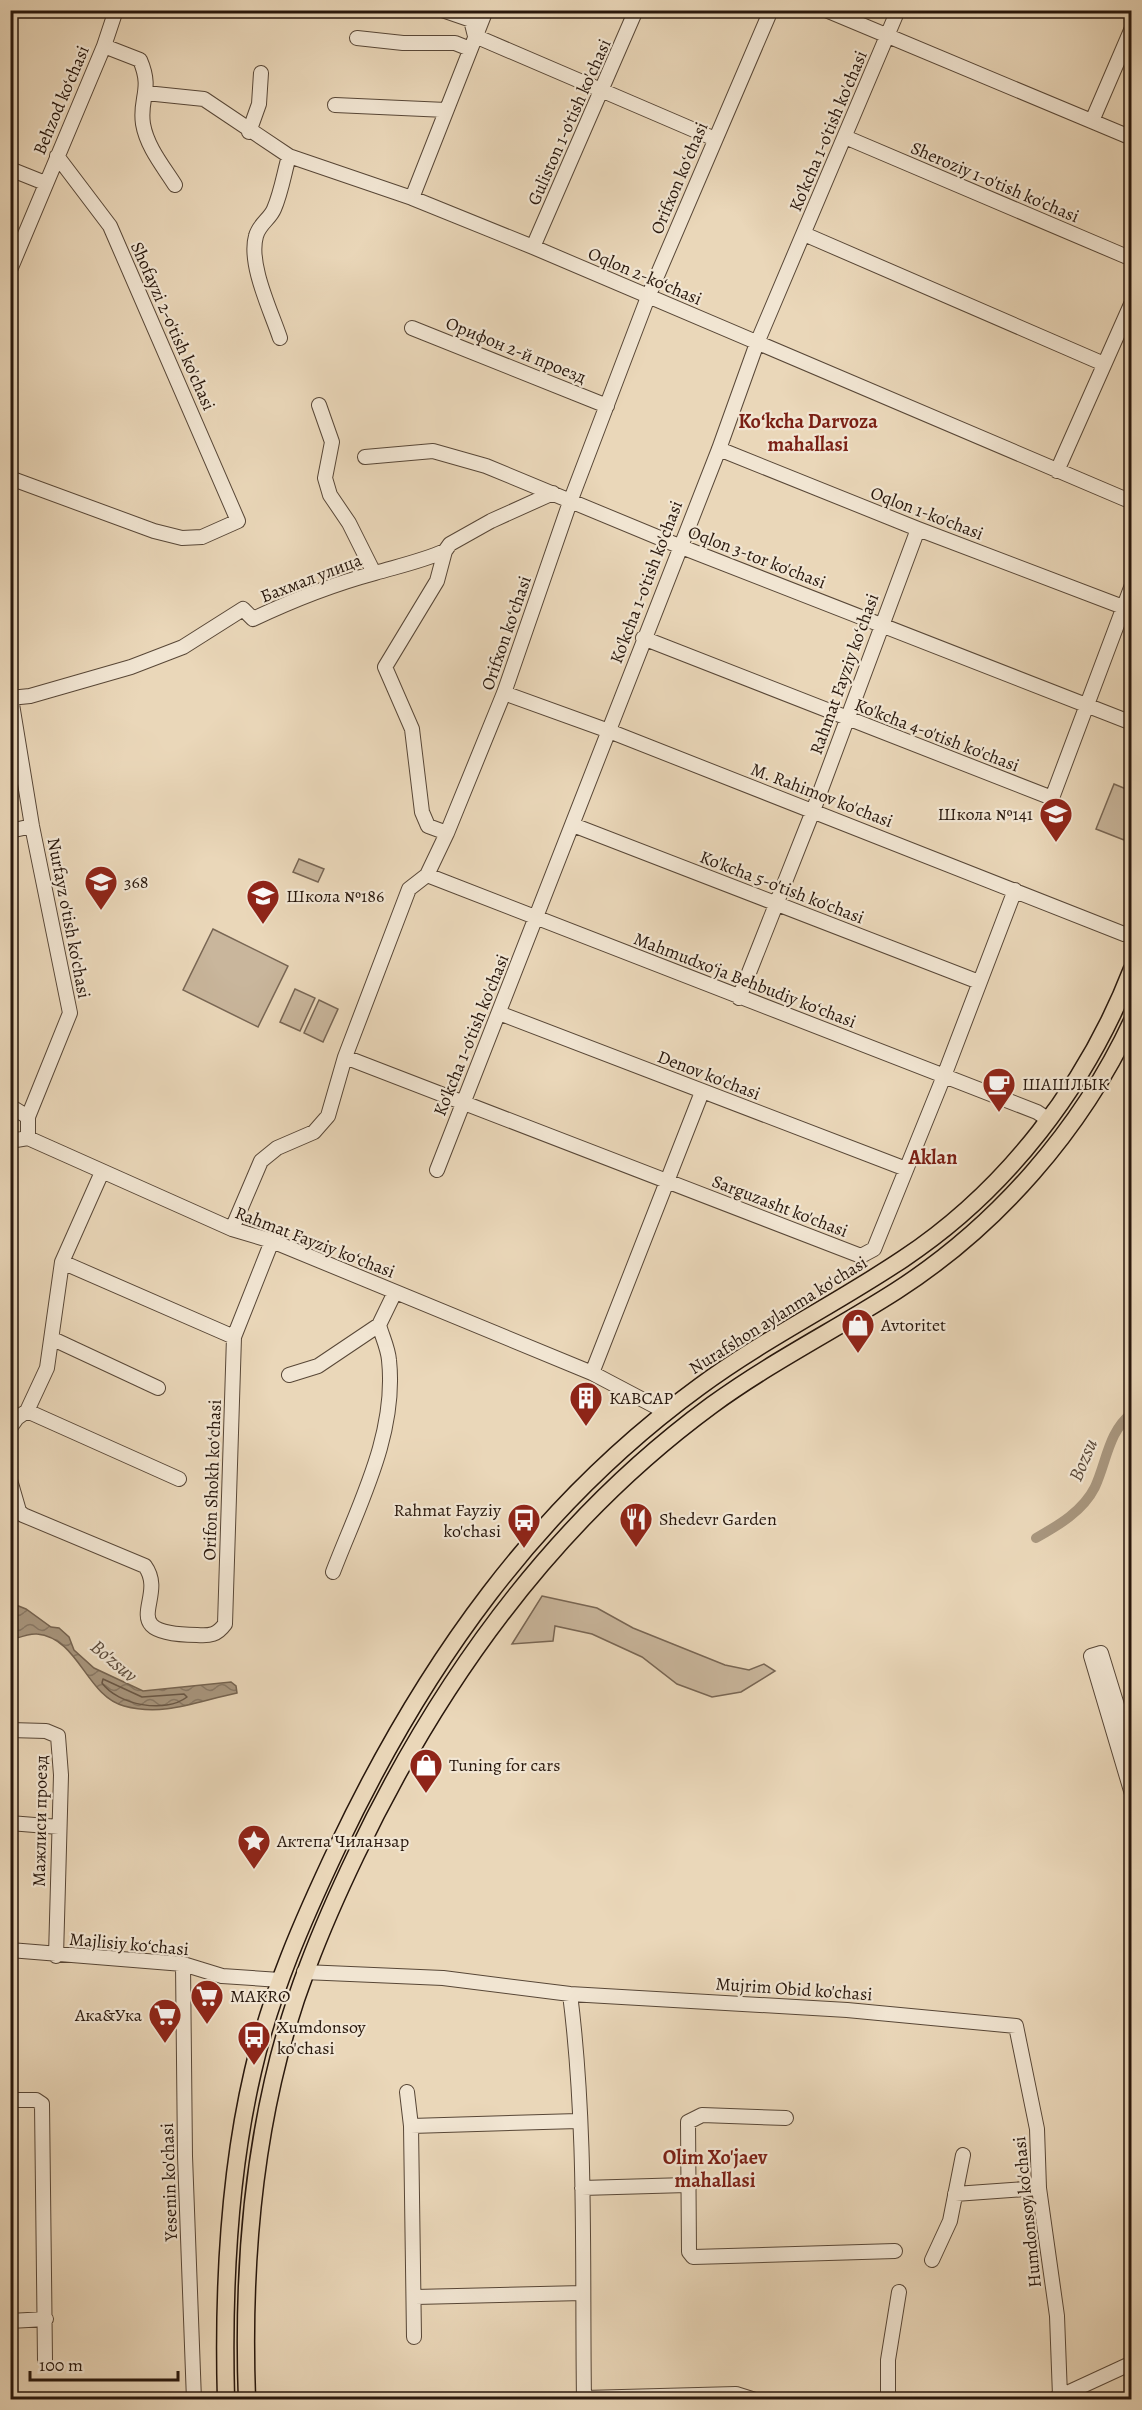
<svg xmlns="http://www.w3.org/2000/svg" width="1142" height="2410" viewBox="0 0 1142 2410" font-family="Alegreya,serif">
	<defs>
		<pattern id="water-waves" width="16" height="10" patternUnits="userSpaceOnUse" patternTransform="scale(1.5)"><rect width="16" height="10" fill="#a8967e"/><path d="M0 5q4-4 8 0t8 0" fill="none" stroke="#897966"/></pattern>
	</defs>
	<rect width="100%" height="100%" fill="#ead7b9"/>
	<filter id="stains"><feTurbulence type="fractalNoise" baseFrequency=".00333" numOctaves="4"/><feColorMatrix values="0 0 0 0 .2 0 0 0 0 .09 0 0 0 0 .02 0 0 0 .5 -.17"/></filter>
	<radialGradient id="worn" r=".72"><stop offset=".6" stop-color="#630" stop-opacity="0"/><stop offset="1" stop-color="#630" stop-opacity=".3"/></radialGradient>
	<!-- green -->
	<path fill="#c9b69c" stroke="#786654" stroke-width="1.5" d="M 1114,784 L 1131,791 L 1131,820 L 1124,840 L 1096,829 Z
		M 299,859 L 324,869 L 318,882 L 293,872 Z
		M 213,929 L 288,966 L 258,1027 L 183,990 Z
		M 295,989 L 315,998 L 300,1031 L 280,1022 Z
		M 319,1000 L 338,1009 L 323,1042 L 304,1033 Z
		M 542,1596 L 597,1608 L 633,1628 L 725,1665 L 749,1670 L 764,1664 L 775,1671 L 741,1692 L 712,1697 L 677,1684 L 642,1657 L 592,1634 L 555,1626 L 553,1641 L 512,1644 Z"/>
	<!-- water -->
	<path fill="url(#water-waves)" stroke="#756350" stroke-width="1.5" d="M 11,1603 L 26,1609 L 51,1627 L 59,1628 L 69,1637 L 74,1650 L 94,1668 L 143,1691 L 231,1682 L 236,1686 L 237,1693 C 198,1701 164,1717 124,1706 C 86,1696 79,1638 37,1634 C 29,1633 18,1638 11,1640 Z"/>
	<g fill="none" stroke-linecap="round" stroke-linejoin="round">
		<!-- shore -->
		<path stroke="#685645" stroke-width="1.5" d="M 103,1679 L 142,1697 L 184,1694 L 187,1697 C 165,1714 118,1705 102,1683 Z"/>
		<!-- canal -->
		<path stroke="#a8967e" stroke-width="10" d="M 1036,1538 C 1059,1525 1083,1511 1095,1487 C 1107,1461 1108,1432 1132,1413"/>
		<defs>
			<path id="minor" d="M 442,10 L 471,20 L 475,36 L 715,139
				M 826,10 L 1132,138
				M 357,38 L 403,43 L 455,43 L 470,49
				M 104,46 L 140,60 C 153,90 139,98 143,124 C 147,147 163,166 175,185
				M 146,93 L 204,99 L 289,156 L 412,198 L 533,247 L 1132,502
				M 335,105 L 446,110
				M 1092,121 L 1132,28
				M 249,132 L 259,104 L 261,73
				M 845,137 L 1132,259
				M 10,169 L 45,183
				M 412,198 L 486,10
				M 804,234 L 1104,364
				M 533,247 L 636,10
				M 10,270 L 104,46 L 116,10
				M 412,328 L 607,406
				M 280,338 C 271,311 248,264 256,236 C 259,224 270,219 274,209 C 281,193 284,174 289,156
				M 319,405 L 332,442 L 325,478 L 330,495 L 349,523 L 374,573
				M 719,449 L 918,529 L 1123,607
				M 365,457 L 433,451 L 486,466 L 679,546 L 1132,723
				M 1057,471 L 1132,302
				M 10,478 L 154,531 L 182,538 L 202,537 L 238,521 L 110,226 L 57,156
				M 643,638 L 1052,798 L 1132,585
				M 504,693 L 609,731 L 1124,934
				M 10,698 L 30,696 L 131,667 L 183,647 L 243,609 L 253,619 C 291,601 334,584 375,573 C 399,566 422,561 445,551
				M 11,698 L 32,826 L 70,1013 L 28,1117 L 28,1138
				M 573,825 L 979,982
				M 10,831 L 32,826
				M 447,833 L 428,826 L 422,812 L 412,729 L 385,667 L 437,581 L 445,551 L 450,544 L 491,521 L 553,493
				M 427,875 L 1037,1112 L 1049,1120
				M 739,998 L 813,811 L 918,529
				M 499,1013 L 906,1169
				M 345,1057 L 861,1256 L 874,1249 L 944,1076 L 1015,890
				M 10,1106 L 28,1117
				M 28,1138 L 232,1229 L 272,1241 L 592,1373 L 666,1412
				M 10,1141 L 28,1138
				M 437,1170 L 719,449 L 757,343 L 898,10
				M 232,1229 L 261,1161 L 277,1148 L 314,1132 L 328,1116 L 345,1057 L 409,889 L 427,875 L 447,833 L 504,693 L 570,502 L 648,297 L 771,10
				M 62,1262 L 234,1337
				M 53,1339 L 158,1388
				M 592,1373 L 702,1092
				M 289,1375 L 318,1366 L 379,1325
				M 27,1411 L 179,1479
				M 10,1428 L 17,1418 L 27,1411 L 47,1368 L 62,1262 L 102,1172
				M 10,1480 L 19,1511 L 23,1515 L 145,1566 C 169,1599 111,1634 197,1635 C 210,1636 217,1635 225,1624 L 234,1337 L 272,1241
				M 333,1572 C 359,1504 397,1434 389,1360 C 388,1348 382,1336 379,1325 L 395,1292
				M 10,1730 L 46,1731 L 58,1736 L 61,1775 L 56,1956
				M 1132,1754 L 1101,1653 L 1091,1656 L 1132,1794
				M 10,1823 L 59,1827
				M 10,1950 L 183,1964 L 222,1976 L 280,1980
				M 183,1964 L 185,2156 L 194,2400
				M 304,1972 L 443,1978 L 570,1994 L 847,2010 L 1016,2026 L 1037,2129 L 1039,2188 L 1057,2316 L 1060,2396
				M 570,1994 C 587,2128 582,2265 584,2400
				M 407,2092 L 411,2126 L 414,2337
				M 10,2100 L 36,2100 L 42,2104 L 45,2360
				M 786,2118 L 702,2115 L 688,2122 L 689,2252 L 693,2257 L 895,2251
				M 411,2126 L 578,2121
				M 582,2188 L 687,2185
				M 955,2194 L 1039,2188
				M 932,2260 L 950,2221 L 963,2155
				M 415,2297 L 583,2293
				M 10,2321 L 46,2319
				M 584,2398 L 736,2394 L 755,2400
				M 1054,2399 L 1132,2363
				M 888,2400 L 888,2360 L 899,2292"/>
			<path id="major" d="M 226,2400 C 223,2290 228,2178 253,2071 C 271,1992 304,1918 338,1846 C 424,1665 536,1506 699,1387 C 764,1339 836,1304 903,1259 C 1007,1190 1087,1085 1132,969
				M 247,2400 C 243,2292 249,2186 273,2081 C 291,2001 321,1928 356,1855 C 440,1679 554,1521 712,1405 C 771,1362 835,1330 896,1291 C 997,1226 1081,1130 1132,1021"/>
		</defs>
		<!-- minor casing -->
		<use href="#minor" stroke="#584737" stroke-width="16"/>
		<!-- major casing -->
		<use href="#major" stroke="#28170c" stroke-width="19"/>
		<!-- minor -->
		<use href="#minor" stroke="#f1e5d2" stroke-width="14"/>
		<!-- major -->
		<use href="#major" stroke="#ead7b9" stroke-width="16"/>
	</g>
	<!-- icons -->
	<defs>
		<symbol id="school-pin" viewBox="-11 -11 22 30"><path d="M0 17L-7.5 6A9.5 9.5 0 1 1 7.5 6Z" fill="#8f2418" stroke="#f1e5d2"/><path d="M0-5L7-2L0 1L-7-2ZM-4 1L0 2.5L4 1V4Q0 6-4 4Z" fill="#fff"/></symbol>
		<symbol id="cafe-pin" viewBox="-11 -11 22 30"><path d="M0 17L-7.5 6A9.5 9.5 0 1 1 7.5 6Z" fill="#8f2418" stroke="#f1e5d2"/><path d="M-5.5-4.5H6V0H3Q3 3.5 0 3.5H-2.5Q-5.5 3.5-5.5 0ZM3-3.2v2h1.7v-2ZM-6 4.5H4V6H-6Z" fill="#fff"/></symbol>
		<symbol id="shop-pin" viewBox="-11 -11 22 30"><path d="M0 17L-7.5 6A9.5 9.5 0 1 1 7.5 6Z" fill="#8f2418" stroke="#f1e5d2"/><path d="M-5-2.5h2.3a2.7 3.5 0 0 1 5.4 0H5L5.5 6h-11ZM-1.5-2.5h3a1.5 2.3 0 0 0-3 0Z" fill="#fff"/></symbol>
		<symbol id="building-pin" viewBox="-11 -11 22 30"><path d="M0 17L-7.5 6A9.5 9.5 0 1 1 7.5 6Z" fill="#8f2418" stroke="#f1e5d2"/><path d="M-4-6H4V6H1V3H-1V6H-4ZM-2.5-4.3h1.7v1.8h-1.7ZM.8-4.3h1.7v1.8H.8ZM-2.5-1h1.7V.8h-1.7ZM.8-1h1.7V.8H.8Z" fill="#fff"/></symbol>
		<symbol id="restaurant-pin" viewBox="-11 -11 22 30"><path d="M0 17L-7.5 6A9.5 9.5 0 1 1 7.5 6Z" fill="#8f2418" stroke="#f1e5d2"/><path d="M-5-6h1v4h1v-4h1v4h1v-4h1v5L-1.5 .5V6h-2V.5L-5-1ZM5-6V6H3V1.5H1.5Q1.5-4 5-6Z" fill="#fff"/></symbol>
		<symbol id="bus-pin" viewBox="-11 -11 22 30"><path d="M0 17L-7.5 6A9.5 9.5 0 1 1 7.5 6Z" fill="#8f2418" stroke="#f1e5d2"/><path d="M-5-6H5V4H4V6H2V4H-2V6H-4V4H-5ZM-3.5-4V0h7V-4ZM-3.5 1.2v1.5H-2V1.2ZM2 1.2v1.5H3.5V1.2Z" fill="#fff"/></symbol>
		<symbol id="sight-pin" viewBox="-11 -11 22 30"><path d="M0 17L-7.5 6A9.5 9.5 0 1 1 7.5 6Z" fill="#8f2418" stroke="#f1e5d2"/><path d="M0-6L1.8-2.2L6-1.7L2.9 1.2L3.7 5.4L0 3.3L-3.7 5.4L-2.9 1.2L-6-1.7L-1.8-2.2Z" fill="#fff"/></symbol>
		<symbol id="supermarket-pin" viewBox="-11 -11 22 30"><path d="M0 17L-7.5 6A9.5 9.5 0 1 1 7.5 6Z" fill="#8f2418" stroke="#f1e5d2"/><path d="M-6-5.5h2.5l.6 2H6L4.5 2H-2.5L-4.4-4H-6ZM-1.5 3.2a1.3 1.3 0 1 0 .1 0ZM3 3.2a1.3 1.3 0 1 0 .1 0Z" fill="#fff"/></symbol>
	</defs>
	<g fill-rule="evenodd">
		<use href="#school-pin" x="1037" y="795" width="38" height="52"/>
		<use href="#school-pin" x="82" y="863" width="38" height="52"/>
		<use href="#school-pin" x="244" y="877" width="38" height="52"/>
		<use href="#cafe-pin" x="980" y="1065" width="38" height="52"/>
		<use href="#shop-pin" x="839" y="1306" width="38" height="52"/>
		<use href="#building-pin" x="567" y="1379" width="38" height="52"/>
		<use href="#restaurant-pin" x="617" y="1500" width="38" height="52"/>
		<use href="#bus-pin" x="505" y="1501" width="38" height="52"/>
		<use href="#shop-pin" x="407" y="1746" width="38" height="52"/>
		<use href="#sight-pin" x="235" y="1822" width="38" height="52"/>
		<use href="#supermarket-pin" x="188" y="1977" width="38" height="52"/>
		<use href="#supermarket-pin" x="146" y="1996" width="38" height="52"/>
		<use href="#bus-pin" x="235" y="2018" width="38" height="52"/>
	</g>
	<g text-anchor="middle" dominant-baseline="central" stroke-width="4.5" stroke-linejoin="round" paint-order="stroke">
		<!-- street labels -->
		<g font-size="18" fill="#28170c" stroke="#f1e5d2">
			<text transform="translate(61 100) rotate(-67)">Behzod ko‘chasi</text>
			<text transform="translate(569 122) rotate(-66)">Guliston 1-o'tish ko'chasi</text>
			<text transform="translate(828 131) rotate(-67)">Ko'kcha 1-o'tish ko'chasi</text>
			<text transform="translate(679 178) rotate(-67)">Orifxon koʻchasi</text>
			<text transform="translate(995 182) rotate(23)">Sheroziy 1-o'tish ko'chasi</text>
			<text transform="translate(645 276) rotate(23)">Oqlon 2-ko‘chasi</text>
			<text transform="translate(173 326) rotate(66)">Shofayzi 2-o'tish ko'chasi</text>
			<text transform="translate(516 350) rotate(22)">Орифон 2-й проезд</text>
			<text transform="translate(927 513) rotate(21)">Oqlon 1-ko'chasi</text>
			<text transform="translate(757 557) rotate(21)">Oqlon 3-tor ko'chasi</text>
			<text transform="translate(311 578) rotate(-21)">Бахмал улица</text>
			<text transform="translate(646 582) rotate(-69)">Ko'kcha 1-o'tish ko'chasi</text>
			<text transform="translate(506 633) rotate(-71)">Orifxon koʻchasi</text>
			<text transform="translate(844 674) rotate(-70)">Rahmat Fayziy koʻchasi</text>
			<text transform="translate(937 735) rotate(21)">Ko'kcha 4-o'tish ko'chasi</text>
			<text transform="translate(822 795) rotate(21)">M. Rahimov ko'chasi</text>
			<text transform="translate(782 887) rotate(21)">Ko'kcha 5-o'tish ko'chasi</text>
			<text transform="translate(69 918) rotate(79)">Nurfayz o'tish ko'chasi</text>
			<text transform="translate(745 980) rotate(21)">Mahmudxoʻja Behbudiy koʻchasi</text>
			<text transform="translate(471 1035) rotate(-68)">Ko'kcha 1-o'tish ko'chasi</text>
			<text transform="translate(709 1075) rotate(21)">Denov ko'chasi</text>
			<text transform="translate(780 1206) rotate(21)">Sarguzasht ko'chasi</text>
			<text transform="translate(315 1242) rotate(21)">Rahmat Fayziy koʻchasi</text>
			<text transform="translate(778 1315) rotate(-32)">Nurafshon aylanma ko'chasi</text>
			<text transform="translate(212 1480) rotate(-88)">Orifon Shokh koʻchasi</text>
			<text transform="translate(40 1821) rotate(-89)">Мажлиси проезд</text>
			<text transform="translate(129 1944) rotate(5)">Majlisiy koʻchasi</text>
			<text transform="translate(794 1989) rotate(4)">Mujrim Obid ko'chasi</text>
			<text transform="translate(169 2182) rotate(-92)">Yesenin ko'chasi</text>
			<text transform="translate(1027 2212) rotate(-96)">Humdonsoy ko'chasi</text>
		</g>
		<!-- poi labels -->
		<g font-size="18" fill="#28170c" stroke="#f1e5d2" text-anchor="start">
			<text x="1033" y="814" text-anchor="end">Школа №141</text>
			<text x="124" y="882">368</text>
			<text x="286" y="896">Школа №186</text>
			<text x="1022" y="1084">ШАШЛЫК</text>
			<text x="881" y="1325">Avtoritet</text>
			<text x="609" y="1398">КАВСАР</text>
			<text x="501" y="1510" text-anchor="end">Rahmat Fayziy<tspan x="501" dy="21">ko'chasi</tspan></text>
			<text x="659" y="1519">Shedevr Garden</text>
			<text x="449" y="1765">Tuning for cars</text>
			<text x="277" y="1841">Актепа Чиланзар</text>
			<text x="230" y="1996">MAKRO</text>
			<text x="142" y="2015" text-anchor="end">Ака&amp;Ука</text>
			<text x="277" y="2027">Xumdonsoy<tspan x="277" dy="21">ko'chasi</tspan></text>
		</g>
		<!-- neighbourhood labels -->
		<g font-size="20" font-weight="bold" fill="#7a1f14" stroke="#f1e5d2">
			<text x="808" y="421">Koʻkcha Darvoza<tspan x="808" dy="23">mahallasi</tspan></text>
			<text x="933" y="1157">Aklan</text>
			<text x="715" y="2157">Olim Xo'jaev<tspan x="715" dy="23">mahallasi</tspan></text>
		</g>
		<!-- water labels -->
		<g font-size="20" font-style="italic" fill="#5b4a3a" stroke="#f1e5d2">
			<text transform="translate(1083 1460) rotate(-67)">Bozsu</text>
			<text transform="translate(114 1661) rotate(40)">Bo'zsuv</text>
		</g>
	</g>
	<!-- margin -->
	<rect width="1142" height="2410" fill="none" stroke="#ead7b9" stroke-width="36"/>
	<rect x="12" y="12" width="1118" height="2386" fill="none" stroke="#28170c" stroke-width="3"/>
	<rect x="18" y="18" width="1106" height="2374" fill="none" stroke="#28170c" stroke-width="1.5"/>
	<!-- scale -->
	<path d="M30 2371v9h148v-9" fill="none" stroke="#28170c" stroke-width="3"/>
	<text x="39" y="2371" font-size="18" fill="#28170c" stroke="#f1e5d2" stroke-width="4.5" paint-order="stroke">100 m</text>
	<rect width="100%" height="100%" filter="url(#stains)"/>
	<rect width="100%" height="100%" fill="url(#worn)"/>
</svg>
